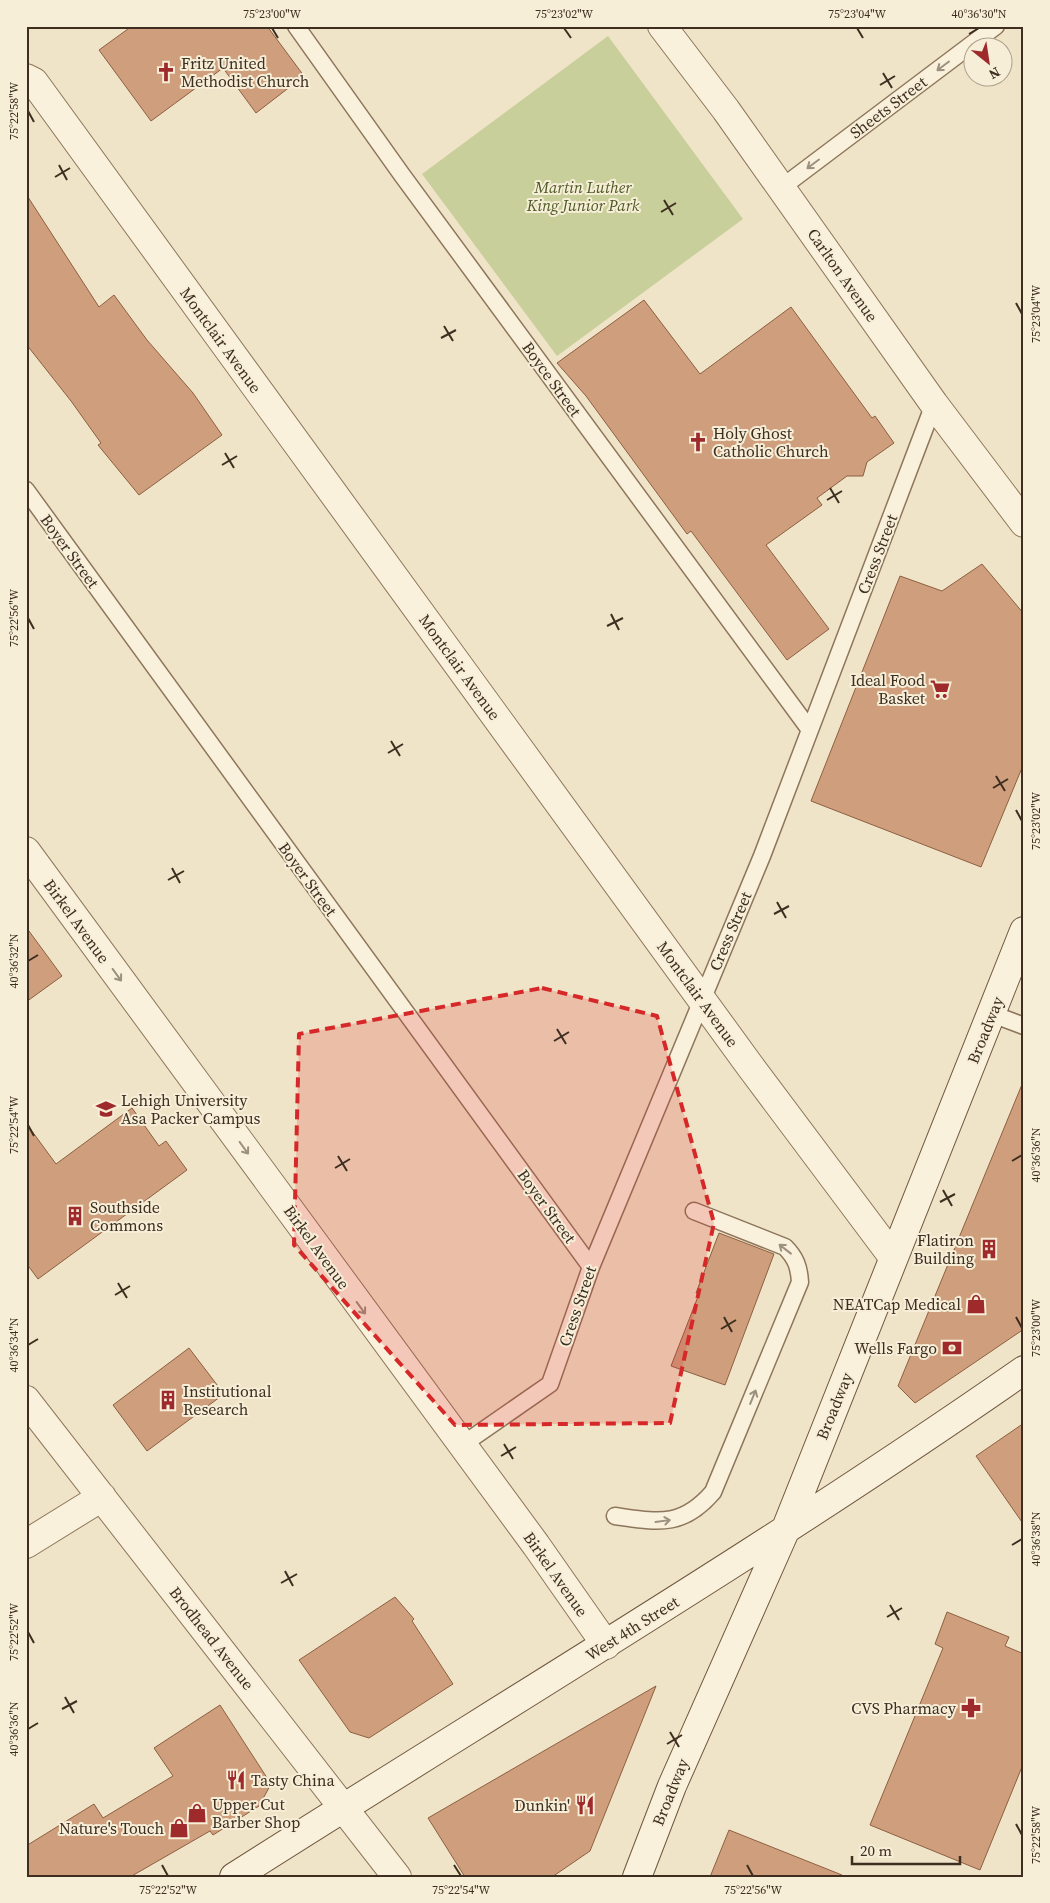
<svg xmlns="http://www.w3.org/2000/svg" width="1050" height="1903" viewBox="0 0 1050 1903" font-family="'Source Serif 4',serif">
	<rect width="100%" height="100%" fill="#f0e4c8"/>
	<!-- green -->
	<path fill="#c9cf9b" d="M 608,36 L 743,219 L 557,356 L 422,174 Z"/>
	<!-- building -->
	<path fill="#cf9f7d" stroke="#8d5f41" d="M 132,26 L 267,26 L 304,76 L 256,113 L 223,68 L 151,121 L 99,50 Z
		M 26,194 L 99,307 L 114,295 L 147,340 L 193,393 L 222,435 L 139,495 L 98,445 L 101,443 L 71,401 L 26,344 Z
		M 644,300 L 700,374 L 791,307 L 872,418 L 875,416 L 894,443 L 867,462 L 863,476 L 847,476 L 817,498 L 822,505 L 766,545 L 829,629 L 787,660 L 691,531 L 687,534 L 586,396 L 557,363 Z
		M 982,564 L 1024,614 L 1024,763 L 981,867 L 811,801 L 900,576 L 942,591 Z
		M 26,927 L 62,976 L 26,1002 Z
		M 1023,1082 L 1024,1329 L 915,1403 L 898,1386 Z
		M 132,1108 L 159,1146 L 166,1141 L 187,1170 L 38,1279 L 26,1263 L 26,1123 L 56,1164 Z
		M 719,1233 L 774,1254 L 725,1385 L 671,1366 L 699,1294 L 696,1293 Z
		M 189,1348 L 224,1394 L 147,1451 L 113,1405 Z
		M 1024,1423 L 1024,1525 L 976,1456 Z
		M 395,1597 L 414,1619 L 412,1621 L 453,1684 L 369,1738 L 350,1732 L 299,1660 Z
		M 947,1612 L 1009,1637 L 1005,1646 L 1024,1654 L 1024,1762 L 980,1870 L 870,1825 L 943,1648 L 935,1644 Z
		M 656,1686 L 590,1851 L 552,1877 L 465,1877 L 428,1818 Z
		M 220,1705 L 271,1784 L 259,1806 L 213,1835 L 210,1831 L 130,1877 L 26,1877 L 26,1846 L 94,1804 L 103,1818 L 173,1776 L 154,1748 Z
		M 729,1830 L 842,1875 L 842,1877 L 710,1877 Z"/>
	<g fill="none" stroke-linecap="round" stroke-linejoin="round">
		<defs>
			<path id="lane" d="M 296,26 L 402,175 L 810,730
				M 781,188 L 996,26
				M 26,490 L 591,1267
				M 992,1014 L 1024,1026
				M 462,1445 L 550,1384 L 591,1267 L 762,856 L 934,404
				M 615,1516 C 658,1522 682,1528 713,1492 L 800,1282 C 799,1267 796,1258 785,1247 L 694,1211"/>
			<path id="street" d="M 662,26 L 726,110 L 934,404 L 1024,523
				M 26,78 L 34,82 L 750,1066 L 893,1257
				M 26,851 L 536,1545 L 606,1645
				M 26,1400 L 397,1877
				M 26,1544 L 102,1497"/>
			<path id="secondary" d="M 234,1877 C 498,1709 767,1549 1024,1370
				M 637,1877 L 672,1786 L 785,1531 L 1024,931"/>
		</defs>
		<!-- lane casing -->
		<use href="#lane" stroke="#8d765c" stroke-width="19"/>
		<!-- street casing -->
		<use href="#street" stroke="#8d765c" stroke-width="30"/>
		<!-- secondary casing -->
		<use href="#secondary" stroke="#6f573f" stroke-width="30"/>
		<!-- lane -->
		<use href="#lane" stroke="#faf1dc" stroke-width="16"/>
		<!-- street -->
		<use href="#street" stroke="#faf1dc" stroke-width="28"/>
		<!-- secondary -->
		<use href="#secondary" stroke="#faf1dc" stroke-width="28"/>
	</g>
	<!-- one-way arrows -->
	<defs><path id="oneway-shaft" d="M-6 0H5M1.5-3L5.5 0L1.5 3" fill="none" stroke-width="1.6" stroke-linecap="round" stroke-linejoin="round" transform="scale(1.25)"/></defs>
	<g stroke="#9c907e">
		<use href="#oneway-shaft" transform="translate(943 66) rotate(143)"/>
		<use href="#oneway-shaft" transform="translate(813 164) rotate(143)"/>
		<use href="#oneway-shaft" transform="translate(117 975) rotate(54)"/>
		<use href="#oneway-shaft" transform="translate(244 1148) rotate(54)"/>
		<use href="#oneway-shaft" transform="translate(785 1249) rotate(-142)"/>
		<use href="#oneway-shaft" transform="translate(361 1308) rotate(54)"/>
		<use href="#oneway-shaft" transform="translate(753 1397) rotate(-68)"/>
		<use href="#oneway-shaft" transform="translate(663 1521) rotate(-8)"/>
	</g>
	<!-- marked area -->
	<path fill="#d62828" fill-opacity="0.2" stroke="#d62828" stroke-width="4" stroke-dasharray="10 6" stroke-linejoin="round" d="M 542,988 L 657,1016 L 714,1223 L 670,1423 L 455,1425 L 294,1245 L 299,1034 Z"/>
	<!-- ticks -->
	<path fill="none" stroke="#3d2e20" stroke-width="2" d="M 272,28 L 278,38M 564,28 L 571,38M 857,28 L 863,38M 969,34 L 979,28M 883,73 L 892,88M 880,85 L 895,76M 28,111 L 34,122M 59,165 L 67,180M 55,177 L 70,168M 664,200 L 673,215M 661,212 L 676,203M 1016,303 L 1022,314M 444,326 L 453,341M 441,338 L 456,330M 225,453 L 234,468M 222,465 L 237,456M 830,488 L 839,503M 827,500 L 842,491M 611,614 L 619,630M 28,618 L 34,629M 607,626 L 623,618M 391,741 L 400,756M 388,753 L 403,744M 996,776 L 1005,791M 993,788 L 1008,779M 1016,810 L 1022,821M 172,868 L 180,883M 168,880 L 184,871M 777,902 L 786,918M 774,914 L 789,906M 28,961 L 38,955M 557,1029 L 566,1044M 554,1041 L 569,1032M 28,1125 L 34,1136M 338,1156 L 347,1171M 1012,1161 L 1022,1155M 335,1168 L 350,1159M 943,1190 L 952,1206M 940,1202 L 955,1194M 118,1283 L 127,1298M 115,1295 L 130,1286M 724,1317 L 732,1332M 1016,1317 L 1022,1328M 721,1329 L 736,1320M 28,1345 L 38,1339M 504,1444 L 513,1459M 501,1456 L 516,1447M 1012,1545 L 1022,1539M 285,1571 L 293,1586M 281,1583 L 297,1574M 890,1605 L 899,1620M 887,1617 L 902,1608M 28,1632 L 34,1643M 65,1697 L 74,1713M 62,1709 L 77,1701M 28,1729 L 38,1723M 670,1732 L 679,1747M 667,1744 L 682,1735M 1016,1824 L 1022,1835M 162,1865 L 168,1876M 454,1865 L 461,1876M 747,1865 L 753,1876"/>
	<!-- icons -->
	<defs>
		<symbol id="church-bare" viewBox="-9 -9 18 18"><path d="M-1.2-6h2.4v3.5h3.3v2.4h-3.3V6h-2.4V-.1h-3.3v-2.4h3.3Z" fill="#9e2a2b" stroke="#f7eed8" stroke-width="2.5" paint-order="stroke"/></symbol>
		<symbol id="supermarket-bare" viewBox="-9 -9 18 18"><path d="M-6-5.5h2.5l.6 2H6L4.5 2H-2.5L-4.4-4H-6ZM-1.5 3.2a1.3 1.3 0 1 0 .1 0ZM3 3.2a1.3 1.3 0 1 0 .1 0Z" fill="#9e2a2b" stroke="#f7eed8" stroke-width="2.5" paint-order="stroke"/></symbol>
		<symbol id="university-bare" viewBox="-9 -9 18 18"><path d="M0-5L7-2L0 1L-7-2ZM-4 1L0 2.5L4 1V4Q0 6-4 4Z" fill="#9e2a2b" stroke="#f7eed8" stroke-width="2.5" paint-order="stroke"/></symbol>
		<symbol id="building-bare" viewBox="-9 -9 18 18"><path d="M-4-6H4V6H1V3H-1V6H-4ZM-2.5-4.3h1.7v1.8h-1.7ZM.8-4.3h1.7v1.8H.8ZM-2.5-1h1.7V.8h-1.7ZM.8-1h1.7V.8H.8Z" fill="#9e2a2b" stroke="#f7eed8" stroke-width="2.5" paint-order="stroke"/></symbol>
		<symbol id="shop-bare" viewBox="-9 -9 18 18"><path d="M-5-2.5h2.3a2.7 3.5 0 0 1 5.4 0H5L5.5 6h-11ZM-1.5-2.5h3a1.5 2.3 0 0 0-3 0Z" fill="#9e2a2b" stroke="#f7eed8" stroke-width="2.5" paint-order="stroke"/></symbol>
		<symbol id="bank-bare" viewBox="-9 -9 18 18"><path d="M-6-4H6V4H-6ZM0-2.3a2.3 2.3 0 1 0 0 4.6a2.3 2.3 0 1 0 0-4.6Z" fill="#9e2a2b" stroke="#f7eed8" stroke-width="2.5" paint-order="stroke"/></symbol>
		<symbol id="pharmacy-bare" viewBox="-9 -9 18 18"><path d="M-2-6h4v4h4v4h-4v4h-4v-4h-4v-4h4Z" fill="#9e2a2b" stroke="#f7eed8" stroke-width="2.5" paint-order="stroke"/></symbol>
		<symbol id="restaurant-bare" viewBox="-9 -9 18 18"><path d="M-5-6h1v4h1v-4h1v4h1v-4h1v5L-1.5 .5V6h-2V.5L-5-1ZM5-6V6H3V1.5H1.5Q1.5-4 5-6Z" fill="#9e2a2b" stroke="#f7eed8" stroke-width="2.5" paint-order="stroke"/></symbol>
	</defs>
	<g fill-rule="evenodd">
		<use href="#church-bare" x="152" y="58" width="28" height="28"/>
		<use href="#church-bare" x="684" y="428" width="28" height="28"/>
		<use href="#supermarket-bare" x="926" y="675" width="28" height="28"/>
		<use href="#university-bare" x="92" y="1095" width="28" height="28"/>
		<use href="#building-bare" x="61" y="1202" width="28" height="28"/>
		<use href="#building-bare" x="975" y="1235" width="28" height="28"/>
		<use href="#shop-bare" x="962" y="1290" width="28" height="28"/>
		<use href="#bank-bare" x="938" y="1334" width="28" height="28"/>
		<use href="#building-bare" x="154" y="1386" width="28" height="28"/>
		<use href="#pharmacy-bare" x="957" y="1694" width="28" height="28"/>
		<use href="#restaurant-bare" x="222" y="1766" width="28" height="28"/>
		<use href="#restaurant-bare" x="571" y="1791" width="28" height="28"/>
		<use href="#shop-bare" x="183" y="1799" width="28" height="28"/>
		<use href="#shop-bare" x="165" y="1814" width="28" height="28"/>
	</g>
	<g text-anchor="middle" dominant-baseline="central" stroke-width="4" stroke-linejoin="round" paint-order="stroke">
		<!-- poi labels -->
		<g font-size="16" fill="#3d2e20" stroke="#f7eed8" text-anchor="start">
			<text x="181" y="63">Fritz United<tspan x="181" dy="18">Methodist Church</tspan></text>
			<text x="713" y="433">Holy Ghost<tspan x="713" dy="18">Catholic Church</tspan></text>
			<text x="925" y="680" text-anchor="end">Ideal Food<tspan x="925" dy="18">Basket</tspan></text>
			<text x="121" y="1100">Lehigh University<tspan x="121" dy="18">Asa Packer Campus</tspan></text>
			<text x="90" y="1207">Southside<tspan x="90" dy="18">Commons</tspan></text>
			<text x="974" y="1240" text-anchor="end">Flatiron<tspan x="974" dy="18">Building</tspan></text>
			<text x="961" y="1304" text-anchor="end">NEATCap Medical</text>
			<text x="937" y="1348" text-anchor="end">Wells Fargo</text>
			<text x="183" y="1391">Institutional<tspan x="183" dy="18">Research</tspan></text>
			<text x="956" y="1708" text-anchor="end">CVS Pharmacy</text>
			<text x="251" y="1780">Tasty China</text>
			<text x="212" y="1804">Upper Cut<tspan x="212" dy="18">Barber Shop</tspan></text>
			<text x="570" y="1805" text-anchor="end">Dunkin'</text>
			<text x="164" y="1828" text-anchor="end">Nature's Touch</text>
		</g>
		<!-- street labels -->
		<g font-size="16" fill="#3d2e20" stroke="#f7eed8">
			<text transform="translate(888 107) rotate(-37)">Sheets Street</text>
			<text transform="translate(843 275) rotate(55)">Carlton Avenue</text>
			<text transform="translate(221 340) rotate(54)">Montclair Avenue</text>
			<text transform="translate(552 379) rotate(54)">Boyce Street</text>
			<text transform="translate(70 551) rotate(54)">Boyer Street</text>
			<text transform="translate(877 554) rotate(-69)">Cress Street</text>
			<text transform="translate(460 667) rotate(54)">Montclair Avenue</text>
			<text transform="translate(308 879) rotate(54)">Boyer Street</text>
			<text transform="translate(77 921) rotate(54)">Birkel Avenue</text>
			<text transform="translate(730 931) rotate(-67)">Cress Street</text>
			<text transform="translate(698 994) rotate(54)">Montclair Avenue</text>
			<text transform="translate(985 1030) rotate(-68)">Broadway</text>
			<text transform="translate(547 1206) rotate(54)">Boyer Street</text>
			<text transform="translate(317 1247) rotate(54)">Birkel Avenue</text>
			<text transform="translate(577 1306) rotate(-71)">Cress Street</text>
			<text transform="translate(834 1406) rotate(-68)">Broadway</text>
			<text transform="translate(556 1574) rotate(55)">Birkel Avenue</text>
			<text transform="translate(632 1628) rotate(-32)">West 4th Street</text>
			<text transform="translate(212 1638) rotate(52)">Brodhead Avenue</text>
			<text transform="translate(670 1792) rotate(-68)">Broadway</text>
		</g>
		<!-- park labels -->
		<g font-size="16" font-style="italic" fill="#4d5a26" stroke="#f7eed8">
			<text x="583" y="187">Martin Luther<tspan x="583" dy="18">King Junior Park</tspan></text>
		</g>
	</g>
	<!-- border -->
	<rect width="1050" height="1903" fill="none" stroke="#f7eed8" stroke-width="55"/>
	<!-- north arrow -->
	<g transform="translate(988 62) rotate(150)"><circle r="24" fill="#f7eed8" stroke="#ada18e"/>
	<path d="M0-4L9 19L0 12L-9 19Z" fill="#9e2a2b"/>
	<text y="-8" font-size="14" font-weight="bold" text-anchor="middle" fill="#3d2e20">N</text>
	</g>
	<!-- scale -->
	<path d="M852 1856v8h108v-8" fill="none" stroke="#3d2e20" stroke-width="2.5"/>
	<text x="860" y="1856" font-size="15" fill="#3d2e20" stroke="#f7eed8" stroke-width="4" paint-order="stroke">20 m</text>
	<rect x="28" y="28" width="994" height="1848" fill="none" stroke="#3d2e20" stroke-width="2"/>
	<g font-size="12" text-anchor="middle" fill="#3d2e20">
		<text x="272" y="18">75°23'00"W</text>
		<text x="564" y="18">75°23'02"W</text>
		<text x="857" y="18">75°23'04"W</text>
		<text x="979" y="18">40°36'30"N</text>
		<text transform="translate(14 111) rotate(-90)" y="4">75°22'58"W</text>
		<text transform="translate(1036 314) rotate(-90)" y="4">75°23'04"W</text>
		<text transform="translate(14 618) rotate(-90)" y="4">75°22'56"W</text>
		<text transform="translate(1036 821) rotate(-90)" y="4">75°23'02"W</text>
		<text transform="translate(14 961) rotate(-90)" y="4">40°36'32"N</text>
		<text transform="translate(14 1125) rotate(-90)" y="4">75°22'54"W</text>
		<text transform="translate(1036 1155) rotate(-90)" y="4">40°36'36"N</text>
		<text transform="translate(1036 1328) rotate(-90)" y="4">75°23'00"W</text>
		<text transform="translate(14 1345) rotate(-90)" y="4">40°36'34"N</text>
		<text transform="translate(1036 1539) rotate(-90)" y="4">40°36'38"N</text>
		<text transform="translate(14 1632) rotate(-90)" y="4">75°22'52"W</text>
		<text transform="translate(14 1729) rotate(-90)" y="4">40°36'36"N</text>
		<text transform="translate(1036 1835) rotate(-90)" y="4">75°22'58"W</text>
		<text x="168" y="1894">75°22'52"W</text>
		<text x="461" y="1894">75°22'54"W</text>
		<text x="753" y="1894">75°22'56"W</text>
	</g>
</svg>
